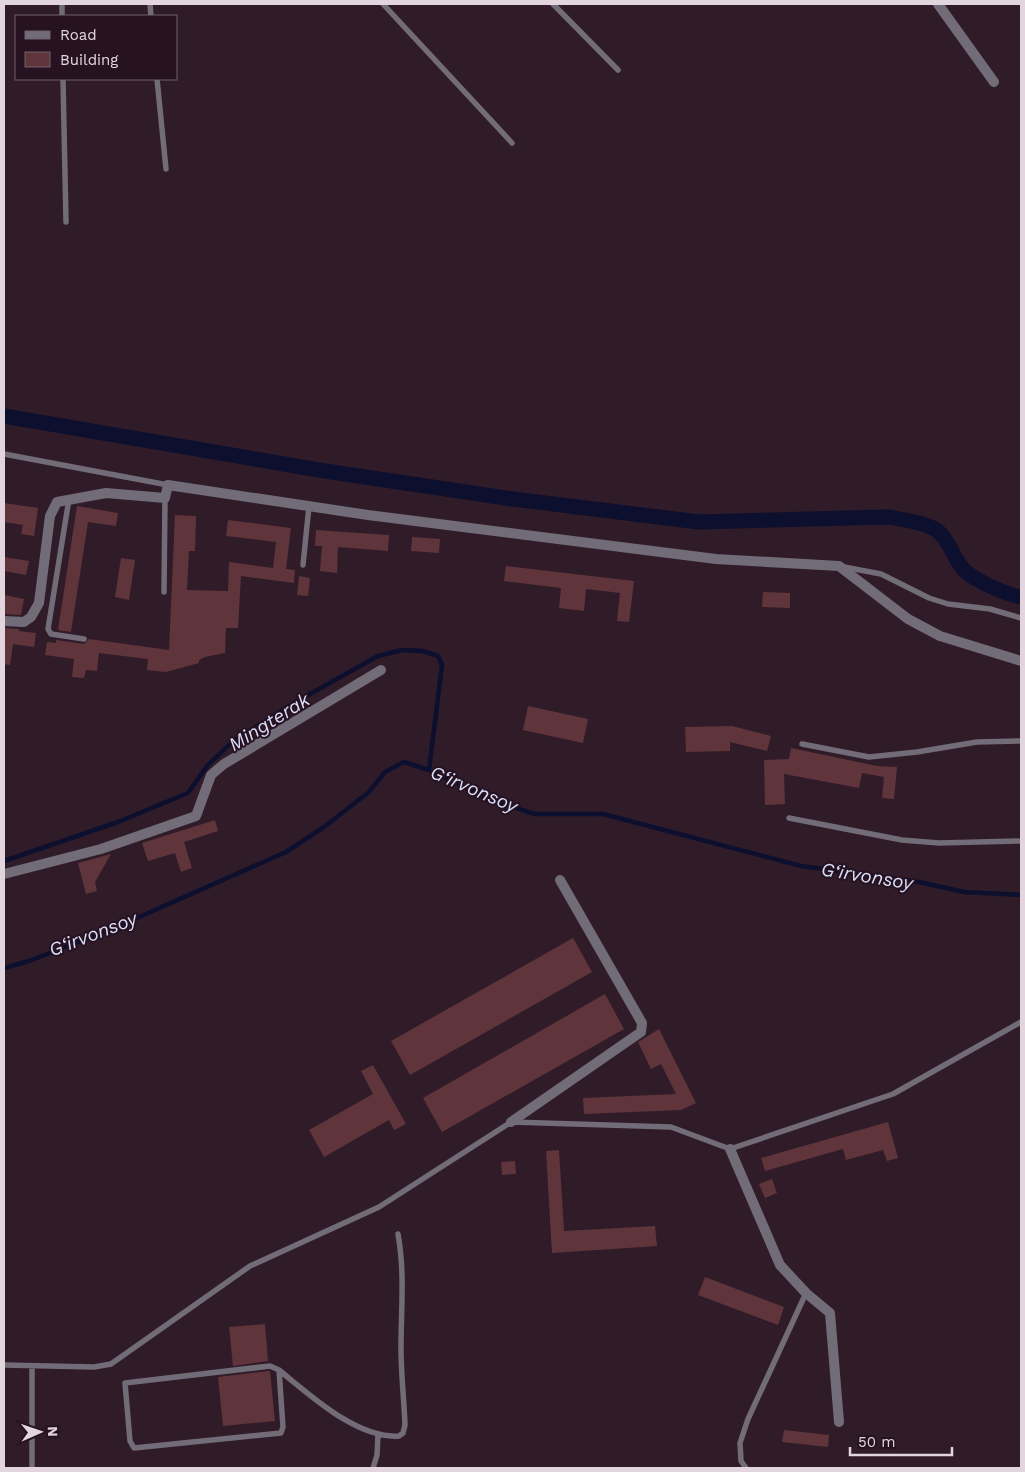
<svg xmlns="http://www.w3.org/2000/svg" width="1025" height="1472" viewBox="0 0 1025 1472" font-family="'Work Sans',sans-serif">
	<rect width="100%" height="100%" fill="#301b29"/>
	<g fill="none" stroke-linecap="round" stroke-linejoin="round">
		<!-- stream -->
		<path stroke="#0d0f2e" stroke-width="4.5" d="M 4,861 L 118,822 L 188,793 L 207,766 L 232,742 L 294,703 L 378,656 L 402,650 L 423,651 L 438,656 L 442,665 L 429,770
			M 4,968 L 29,961 L 112,929 L 286,852 L 324,827 L 369,792 L 385,772 L 404,762 L 429,770 L 497,802 L 535,814 L 603,814 L 801,866 L 919,882 L 964,892 L 1021,895"/>
		<!-- canal -->
		<path stroke="#0d0f2e" stroke-width="15" d="M 4,416 L 325,471 L 513,499 L 699,522 L 888,517 C 904,520 919,521 933,528 C 950,537 953,560 965,571 C 978,582 1005,594 1021,597"/>
	</g>
	<!-- building -->
	<path fill="#5f353b" d="M 4,503 L 38,508 L 34,536 L 21,534 L 23,525 L 4,522 Z
		M 77,506 L 118,513 L 116,526 L 88,522 L 71,632 L 58,630 Z
		M 175,515 L 196,516 L 195,551 L 189,551 L 187,590 L 228,591 L 229,562 L 273,568 L 276,542 L 226,536 L 228,520 L 291,528 L 286,569 L 295,570 L 294,583 L 241,576 L 238,628 L 226,628 L 225,653 L 205,657 L 199,660 L 199,663 L 166,672 L 147,670 L 148,659 L 99,653 L 97,671 L 86,670 L 84,678 L 72,677 L 74,659 L 45,655 L 47,642 L 56,643 L 56,640 L 84,644 L 89,639 L 169,650 Z
		M 316,530 L 389,535 L 388,551 L 338,547 L 337,573 L 320,571 L 322,546 L 315,546 Z
		M 412,537 L 440,539 L 439,553 L 411,551 Z
		M 4,557 L 29,561 L 26,575 L 4,571 Z
		M 121,558 L 135,560 L 129,600 L 115,597 Z
		M 506,566 L 634,581 L 629,622 L 617,621 L 620,593 L 586,589 L 584,611 L 559,608 L 561,588 L 504,581 Z
		M 299,576 L 310,578 L 308,596 L 297,595 Z
		M 763,592 L 790,593 L 790,608 L 762,607 Z
		M 4,595 L 24,599 L 21,615 L 4,614 Z
		M 4,628 L 19,629 L 19,631 L 36,633 L 34,647 L 13,644 L 10,665 L 4,664 Z
		M 528,706 L 588,719 L 583,743 L 523,730 Z
		M 732,726 L 771,736 L 767,751 L 730,742 L 730,751 L 686,752 L 685,727 Z
		M 791,748 L 877,766 L 897,767 L 894,799 L 882,798 L 884,777 L 862,773 L 859,788 L 784,774 L 785,804 L 765,805 L 764,760 L 789,759 Z
		M 215,820 L 218,831 L 184,842 L 192,868 L 181,872 L 175,853 L 148,861 L 142,843 Z
		M 111,854 L 95,882 L 97,891 L 86,894 L 78,863 Z
		M 573,938 L 592,972 L 410,1075 L 391,1041 Z
		M 605,994 L 624,1029 L 442,1132 L 423,1098 Z
		M 659,1029 L 696,1103 L 681,1110 L 584,1114 L 583,1098 L 676,1094 L 661,1064 L 651,1069 L 638,1042 Z
		M 373,1065 L 406,1124 L 394,1130 L 389,1120 L 324,1157 L 309,1130 L 373,1094 L 361,1071 Z
		M 888,1122 L 898,1158 L 887,1161 L 883,1150 L 846,1160 L 843,1149 L 765,1171 L 761,1158 Z
		M 559,1150 L 564,1231 L 655,1226 L 657,1246 L 552,1253 L 546,1151 Z
		M 515,1161 L 516,1174 L 502,1175 L 501,1162 Z
		M 772,1179 L 777,1193 L 765,1198 L 759,1184 Z
		M 705,1277 L 784,1307 L 778,1325 L 698,1295 Z
		M 265,1324 L 268,1361 L 233,1366 L 229,1327 Z
		M 270,1371 L 275,1421 L 223,1426 L 218,1377 Z
		M 784,1430 L 829,1435 L 828,1447 L 782,1442 Z"/>
	<g fill="none" stroke-linecap="round" stroke-linejoin="round">
		<!-- lane -->
		<path stroke="#716c77" stroke-width="5.5" d="M 62,4 L 62,16
			M 150,4 L 151,16
			M 383,4 L 512,143
			M 553,4 L 618,70
			M 63,79 L 66,222
			M 157,79 L 166,169
			M 4,454 L 168,485
			M 69,499 L 48,629 L 51,634 L 84,639
			M 303,565 L 309,506
			M 844,567 L 881,574 L 929,598 L 948,604 L 990,609 L 1021,618
			M 164,592 L 165,498
			M 802,744 L 869,757 L 917,752 L 977,742 L 1021,741
			M 789,818 L 902,840 L 939,843 L 1021,841
			M 4,1365 L 94,1367 L 111,1364 L 250,1266 L 379,1207 L 511,1122 L 671,1127 L 730,1149 L 893,1094 L 1021,1022
			M 279,1370 L 283,1427 L 281,1433 L 134,1448 L 130,1441 L 125,1383 L 270,1366 L 279,1370 C 310,1395 357,1439 399,1436 L 403,1433 L 405,1425 C 404,1399 401,1374 401,1348 C 401,1309 405,1273 398,1234
			M 32,1468 L 32,1366
			M 373,1468 L 377,1455 L 378,1435
			M 746,1468 L 741,1461 L 740,1443 L 748,1419 L 806,1293"/>
		<!-- street -->
		<path stroke="#716c77" stroke-width="10" d="M 938,4 L 994,82
			M 4,621 L 24,622 L 31,617 L 39,603 L 50,516 L 57,502 L 106,493 L 165,498 L 168,485 L 368,515 L 716,559 L 839,566 L 908,619 L 940,636 L 1021,661
			M 4,874 L 101,849 L 196,816 L 211,775 L 224,764 L 381,670
			M 511,1122 L 641,1032 L 642,1023 L 560,880
			M 730,1149 L 780,1265 L 806,1293 L 830,1313 L 839,1422"/>
	</g>
	<g text-anchor="middle" dominant-baseline="central" stroke-width="4" stroke-linejoin="round" paint-order="stroke">
		<!-- water labels -->
		<g font-size="19" font-style="italic" fill="#dae0fb" stroke="#261220">
			<text transform="translate(269 722) rotate(-32)">Mingterak</text>
			<text transform="translate(474 789) rotate(23)">G‘irvonsoy</text>
			<text transform="translate(867 876) rotate(9)">G‘irvonsoy</text>
			<text transform="translate(93 934) rotate(-21)">G‘irvonsoy</text>
		</g>
	</g>
	<!-- border -->
	<rect width="1025" height="1472" fill="none" stroke="#e3d5de" stroke-width="10"/>
	<!-- legend -->
	<rect x="15" y="15" width="162" height="65" fill="#261220" stroke="#72606c"/>
	<rect x="25" y="31" width="25" height="8" fill="#716c77" stroke="#72606c"/>
	<text x="60" y="40" font-size="15" fill="#e3d5de">Road</text>
	<rect x="25" y="52" width="25" height="15" fill="#5f353b" stroke="#72606c"/>
	<text x="60" y="65" font-size="15" fill="#e3d5de">Building</text>
	<!-- north arrow -->
	<g transform="translate(40 1432) rotate(88)" stroke="#261220" stroke-width="4" paint-order="stroke">
	<path d="M0-4L9 19L0 12L-9 19Z" fill="#e3d5de"/>
	<text y="-8" font-size="14" font-weight="bold" text-anchor="middle" fill="#e3d5de">N</text>
	</g>
	<!-- scale -->
	<path d="M850 1447v8h102v-8" fill="none" stroke="#e3d5de" stroke-width="2.5"/>
	<text x="858" y="1447" font-size="15" fill="#e3d5de" stroke="#261220" stroke-width="4" paint-order="stroke">50 m</text>
</svg>
